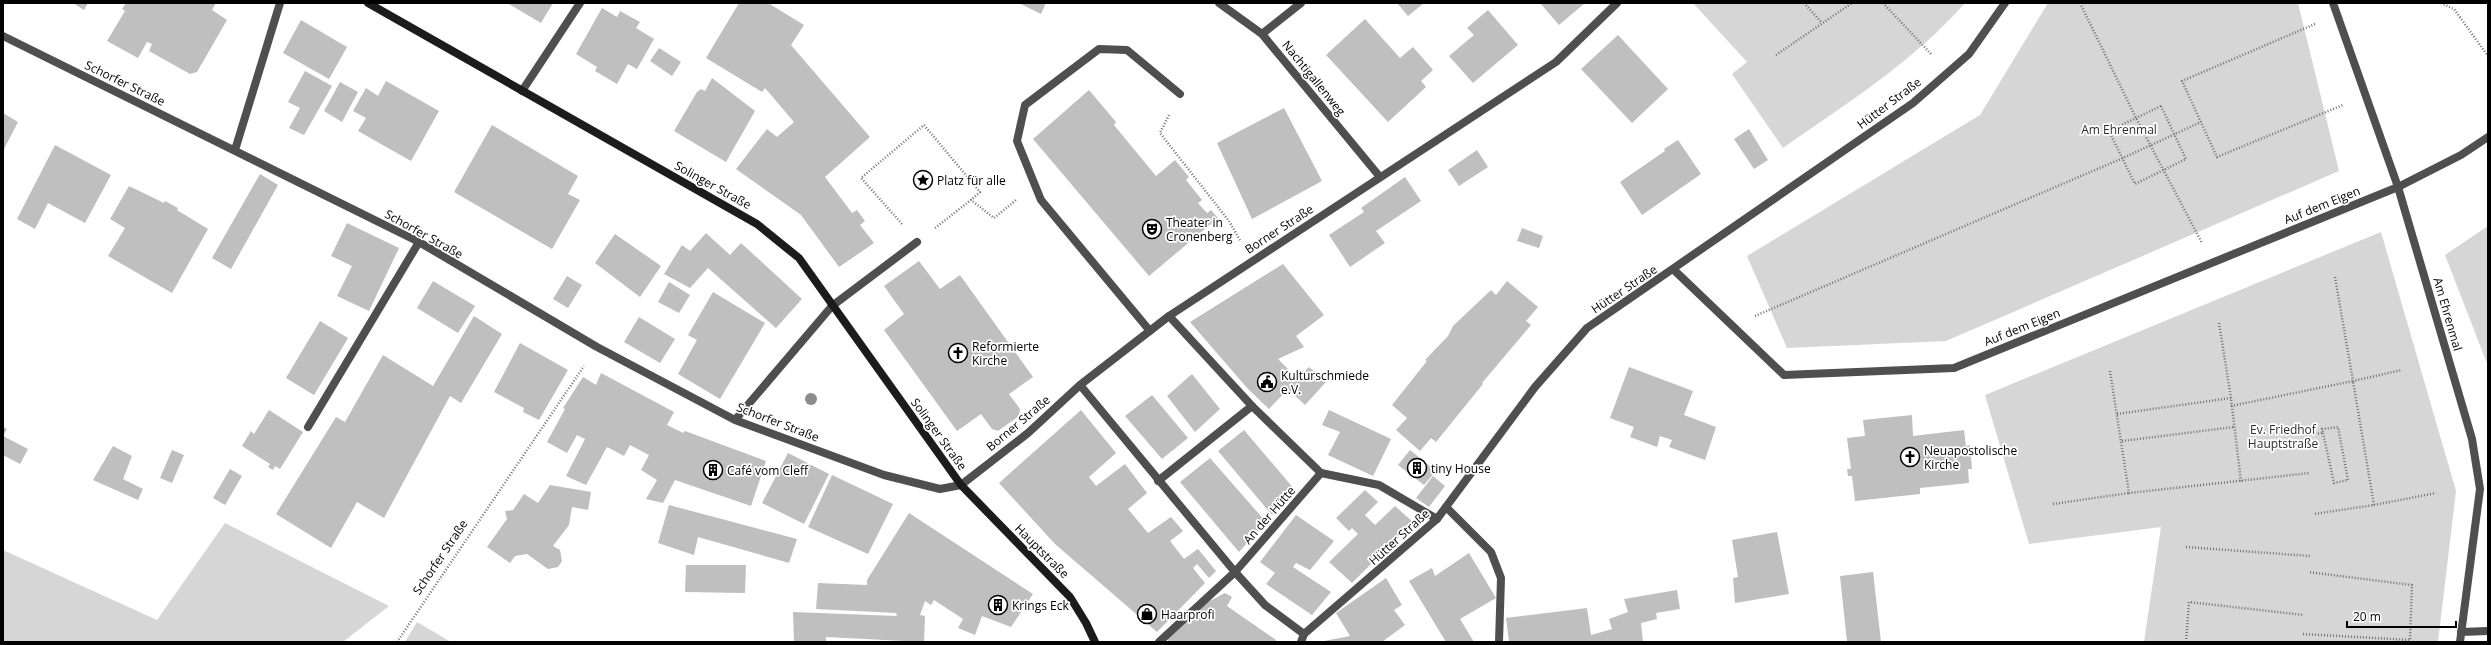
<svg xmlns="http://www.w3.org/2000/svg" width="2491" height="645" viewBox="0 0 2491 645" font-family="'Open Sans',sans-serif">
	<rect width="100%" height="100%" fill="#fff"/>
	<!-- green -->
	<path fill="#d6d6d6" d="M 1693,3 L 1965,3 C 1913,62 1847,103 1783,148 L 1732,74 L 1747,62 Z
		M 2048,3 L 2298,3 L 2339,171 L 1946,341 L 1787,348 L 1747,256 L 1980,115 Z
		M 2488,226 L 2488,366 L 2445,255 Z
		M 2381,232 L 2456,491 L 2438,642 L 2144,642 L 2161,527 L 2029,544 L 1985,395 Z
		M 225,523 L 389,606 L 343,642 L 3,642 L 3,550 L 157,620 Z
		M 417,622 L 451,642 L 405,642 Z"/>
	<!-- building -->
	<path fill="#bfbfbf" d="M 73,3 L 88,3 L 84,10 Z
		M 126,3 L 216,3 L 212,10 L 227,20 L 197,72 L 190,74 L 149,51 L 152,44 L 147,42 L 138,58 L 107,41 L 125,11 L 122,9 Z
		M 507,3 L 553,3 L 541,23 Z
		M 739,3 L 768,3 L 804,25 L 791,45 L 870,137 L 825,177 L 852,213 L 857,210 L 865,221 L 860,225 L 874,243 L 839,267 L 801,215 L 736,169 L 767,129 L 777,137 L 794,122 L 765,88 L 762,92 L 706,58 Z
		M 1019,3 L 1046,3 L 1041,14 Z
		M 1397,3 L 1424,3 L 1408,16 Z
		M 1540,3 L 1585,3 L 1559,25 Z
		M 602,8 L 617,17 L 620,11 L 640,22 L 636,28 L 654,39 L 637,69 L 628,64 L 617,84 L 595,71 L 597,67 L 576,54 Z
		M 1488,10 L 1518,45 L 1473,83 L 1449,56 L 1474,35 L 1467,28 Z
		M 1365,19 L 1400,58 L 1413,47 L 1433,70 L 1421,81 L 1426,87 L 1388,122 L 1326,55 Z
		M 301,20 L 347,47 L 329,79 L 283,53 Z
		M 1618,35 L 1668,89 L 1632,123 L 1581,69 Z
		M 659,48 L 681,62 L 672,76 L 650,61 Z
		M 305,71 L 332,86 L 304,135 L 289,128 L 300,108 L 288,102 Z
		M 712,78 L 755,111 L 726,162 L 674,131 L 697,92 L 701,89 L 705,91 Z
		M 386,81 L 439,111 L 411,161 L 358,131 L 366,118 L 353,111 L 366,88 L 378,96 Z
		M 340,82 L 358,92 L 342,122 L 324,111 Z
		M 1089,90 L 1116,122 L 1114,125 L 1156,176 L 1175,160 L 1189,177 L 1186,180 L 1202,200 L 1198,203 L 1207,213 L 1211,210 L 1218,218 L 1149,276 L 1033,139 Z
		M 1284,108 L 1322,181 L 1252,219 L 1217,143 Z
		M 3,113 L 18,122 L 3,151 Z
		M 492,125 L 578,176 L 568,194 L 580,200 L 552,249 L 454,192 Z
		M 1749,129 L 1768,160 L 1754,169 L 1734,139 Z
		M 1678,140 L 1701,174 L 1642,215 L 1620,182 L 1665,151 L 1664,149 Z
		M 55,145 L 111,175 L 85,223 L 48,203 L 35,229 L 17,219 Z
		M 1477,150 L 1488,167 L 1459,186 L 1448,170 Z
		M 260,174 L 278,185 L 231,269 L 212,258 Z
		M 1405,177 L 1421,201 L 1376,231 L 1385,243 L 1350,267 L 1329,235 L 1364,212 L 1361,208 Z
		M 129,186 L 164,203 L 165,201 L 178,208 L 177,210 L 208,229 L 172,293 L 108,256 L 125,228 L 110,219 Z
		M 347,223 L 399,248 L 369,311 L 337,296 L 352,266 L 331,256 Z
		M 1522,228 L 1543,236 L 1539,248 L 1517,241 Z
		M 706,233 L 730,255 L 741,243 L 802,299 L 776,328 L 708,268 L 690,288 L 664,274 L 682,245 L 690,251 Z
		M 615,234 L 661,266 L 640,297 L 595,263 Z
		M 919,261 L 940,289 L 960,275 L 1033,377 L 1009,394 L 1020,409 L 1019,416 L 998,431 L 992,429 L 981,414 L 957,431 L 884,330 L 904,314 L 884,286 Z
		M 1283,264 L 1324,315 L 1296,336 L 1304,347 L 1278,359 L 1298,379 L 1309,367 L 1326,382 L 1305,405 L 1288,389 L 1269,409 L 1248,389 L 1190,322 Z
		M 567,276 L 582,285 L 568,308 L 553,299 Z
		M 433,281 L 475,306 L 458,333 L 417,308 Z
		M 1507,281 L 1538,307 L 1526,321 L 1531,325 L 1482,383 L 1483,384 L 1436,442 L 1431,438 L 1420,451 L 1396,430 L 1407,418 L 1392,405 L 1427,361 L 1425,360 L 1448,336 L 1453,326 L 1491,290 L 1496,295 Z
		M 669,282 L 690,295 L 679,313 L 658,302 Z
		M 713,292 L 765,323 L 720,399 L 678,374 L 697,340 L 688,335 Z
		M 474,316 L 502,334 L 461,403 L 450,396 L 384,518 L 357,502 L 331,548 L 276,514 L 336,417 L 345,422 L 383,355 L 433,386 Z
		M 639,317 L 675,339 L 660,363 L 624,342 Z
		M 320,321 L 348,338 L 314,395 L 286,378 Z
		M 520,343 L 568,370 L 539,420 L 523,412 L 524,408 L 494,392 Z
		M 1629,367 L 1693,391 L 1684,415 L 1716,427 L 1705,460 L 1669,447 L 1672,440 L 1660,436 L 1657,447 L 1630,437 L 1634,427 L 1610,418 Z
		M 601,373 L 674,412 L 667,425 L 683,433 L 685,431 L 766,461 L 751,506 L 675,480 L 663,503 L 646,499 L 657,480 L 641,470 L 649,455 L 630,445 L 624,456 L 607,447 L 586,485 L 566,476 L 585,439 L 577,435 L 567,453 L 547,442 L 565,409 L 563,408 L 583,377 L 596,385 Z
		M 1192,374 L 1220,409 L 1195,432 L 1167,396 Z
		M 1152,395 L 1188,438 L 1162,459 L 1125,416 Z
		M 269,410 L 303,432 L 280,469 L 275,466 L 273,470 L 268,467 L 270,464 L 242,446 L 251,431 L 254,434 Z
		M 1081,410 L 1116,453 L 1089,477 L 1096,486 L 1125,464 L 1147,493 L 1128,509 L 1148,533 L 1171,517 L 1183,531 L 1170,541 L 1184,559 L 1198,549 L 1216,571 L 1209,578 L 1197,564 L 1193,568 L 1205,583 L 1157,632 L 1055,544 L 999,483 Z
		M 1329,410 L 1391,439 L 1373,476 L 1328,455 L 1340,432 L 1322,425 Z
		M 1912,415 L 1913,436 L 1964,430 L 1966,446 L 1970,445 L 1972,469 L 1968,469 L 1969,483 L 1920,488 L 1920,494 L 1855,501 L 1852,476 L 1848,476 L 1847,469 L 1851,469 L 1847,438 L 1865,436 L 1863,420 Z
		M 3,427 L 7,429 L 3,436 L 28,449 L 20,464 L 3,455 Z
		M 1244,430 L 1295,490 L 1272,515 L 1218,451 Z
		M 113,446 L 132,456 L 123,479 L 143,489 L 138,500 L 93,480 Z
		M 172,450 L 184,455 L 172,483 L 160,478 Z
		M 1410,450 L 1436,471 L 1424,485 L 1398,465 Z
		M 788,453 L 829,474 L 804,524 L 762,503 Z
		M 1210,458 L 1266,522 L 1239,552 L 1180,482 Z
		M 230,469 L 242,476 L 225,505 L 213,498 Z
		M 832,475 L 893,504 L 868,554 L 808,527 Z
		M 1433,476 L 1445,486 L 1429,507 L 1416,498 Z
		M 550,485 L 591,492 L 588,510 L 572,507 L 569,525 L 553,546 L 560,550 L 562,561 L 558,567 L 548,569 L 527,554 L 515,556 L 510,563 L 487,547 L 507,519 L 505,511 L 513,510 L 524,494 L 538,503 Z
		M 1365,490 L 1378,502 L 1365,515 L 1375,525 L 1395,506 L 1413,522 L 1352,583 L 1329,562 L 1358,534 L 1352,528 L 1349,531 L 1336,518 Z
		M 669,505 L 797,539 L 789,563 L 698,537 L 694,555 L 658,543 Z
		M 909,513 L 1033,594 L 1011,627 L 982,616 L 975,635 L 958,628 L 963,619 L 934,600 L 931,605 L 925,601 L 920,615 L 925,616 L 924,642 L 826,637 L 826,642 L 794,642 L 793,612 L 897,616 L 896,613 L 816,609 L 818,583 L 867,585 L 867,580 Z
		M 1296,515 L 1334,541 L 1310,570 L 1296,563 L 1293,567 L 1331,592 L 1312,615 L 1266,584 L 1275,573 L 1260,562 Z
		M 1777,532 L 1789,594 L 1735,603 L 1733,578 L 1738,577 L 1732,540 Z
		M 1469,553 L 1496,598 L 1460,619 L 1474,642 L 1446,642 L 1409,581 L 1432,568 L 1435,576 Z
		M 686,565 L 746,565 L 745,593 L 685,592 Z
		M 1873,572 L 1881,642 L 1847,642 L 1840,576 Z
		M 1386,578 L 1402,605 L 1394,610 L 1405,625 L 1382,642 L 1319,642 L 1350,636 L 1336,613 Z
		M 1677,590 L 1680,609 L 1656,613 L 1657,619 L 1641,623 L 1643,642 L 1509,642 L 1506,618 L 1587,608 L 1591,635 L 1612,629 L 1609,619 L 1628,612 L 1624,599 Z
		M 1225,593 L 1232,597 L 1227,606 L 1276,640 L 1275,642 L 1170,642 L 1167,639 L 1198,607 Z"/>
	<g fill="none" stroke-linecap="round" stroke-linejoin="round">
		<!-- path -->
		<path stroke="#717171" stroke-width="2.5" stroke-dasharray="1 2" stroke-linecap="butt" d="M 1804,3 L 1822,23
			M 1883,3 L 1932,55
			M 2080,3 L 2136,118 L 2202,243
			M 2441,3 L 2454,9 L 2488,56
			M 2315,24 L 2182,81 L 2217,157 L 2343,105
			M 1776,55 L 1852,3
			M 2161,106 L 2186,159 L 2135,184 L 2109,131 Z
			M 1169,115 L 1160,133 L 1229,221 L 1241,242
			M 902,224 L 861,178 L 924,125 L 980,192 L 971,200
			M 935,228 L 971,200 L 994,218 L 1016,200
			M 2335,277 L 2353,381 L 2402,370
			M 1755,316 L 2123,158 L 2201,122
			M 2219,323 L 2231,398
			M 2110,371 L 2129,493 L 2310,473
			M 2231,406 L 2353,381 L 2374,505 L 2314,514
			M 2117,414 L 2231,398 L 2241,482
			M 2303,435 L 2323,433 L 2322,429 L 2338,427 L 2348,480 L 2334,483 L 2323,433
			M 2122,441 L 2234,427
			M 2053,504 L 2129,493
			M 2374,505 L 2436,493
			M 2186,547 L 2310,556
			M 2303,634 L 2410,640 L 2412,585 L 2308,572
			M 397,642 L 584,366
			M 2186,642 L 2189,602 L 2304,615"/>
		<!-- service -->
		<path stroke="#4f4f4f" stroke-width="8" d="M 1262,34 L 1301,3
			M 522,91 L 580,3
			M 2398,187 L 2461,155 L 2488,137
			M 832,306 L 917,242
			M 1150,331 L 1041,200 L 1017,141 L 1025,105 L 1099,49 L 1127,50 L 1180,94
			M 308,427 L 419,242
			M 1158,481 L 1252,406
			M 1446,507 L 1491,552 L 1501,578 L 1499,642
			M 2461,632 L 2488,631
			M 1159,642 L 1235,572 L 1321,473 L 1379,485 L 1437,519 L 1304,634"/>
		<!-- minor -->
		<path stroke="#4f4f4f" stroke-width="8" d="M 1219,3 L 1262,34 L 1380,177
			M 2333,3 L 2398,187 L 2472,439 L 2480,489 L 2460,642
			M 3,36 L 419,242 L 597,347 L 735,420 L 884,475 L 940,489 L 961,485 L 1028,433 L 1080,385 L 1169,316 L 1556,62 L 1617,3
			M 235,150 L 280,3
			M 1674,270 L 1784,375 L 1954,368 L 2398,187
			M 1169,316 L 1252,406 L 1321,473
			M 1080,385 L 1235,572 L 1265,605 L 1304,634 L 1301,642
			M 735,420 L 832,306
			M 1437,519 L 1535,387 L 1587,328 L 1913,103 L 1969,54 L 2005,3"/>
		<!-- secondary -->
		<path stroke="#1c1c1c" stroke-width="8" d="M 368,3 L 757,224 L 799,258 L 961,485 L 1070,597 L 1086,623 L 1095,642"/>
	</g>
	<!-- trees -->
	<circle fill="#8c8c8c" cx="811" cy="399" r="6"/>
	<!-- icons -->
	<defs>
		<symbol id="sight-ring" viewBox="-11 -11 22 22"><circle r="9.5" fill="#fff" stroke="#000" stroke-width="1.5"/><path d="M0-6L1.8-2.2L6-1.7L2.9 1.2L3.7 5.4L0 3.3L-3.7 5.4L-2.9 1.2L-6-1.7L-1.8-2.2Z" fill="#000"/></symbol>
		<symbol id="theatre-ring" viewBox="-11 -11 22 22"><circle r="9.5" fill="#fff" stroke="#000" stroke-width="1.5"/><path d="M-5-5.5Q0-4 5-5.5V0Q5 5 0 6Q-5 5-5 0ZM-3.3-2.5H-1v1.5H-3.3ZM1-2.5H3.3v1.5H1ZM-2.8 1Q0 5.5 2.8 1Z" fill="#000"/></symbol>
		<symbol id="church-ring" viewBox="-11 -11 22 22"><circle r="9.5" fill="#fff" stroke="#000" stroke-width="1.5"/><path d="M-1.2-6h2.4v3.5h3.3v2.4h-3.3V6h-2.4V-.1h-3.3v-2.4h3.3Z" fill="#000"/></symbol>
		<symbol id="civic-ring" viewBox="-11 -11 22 22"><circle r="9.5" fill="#fff" stroke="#000" stroke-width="1.5"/><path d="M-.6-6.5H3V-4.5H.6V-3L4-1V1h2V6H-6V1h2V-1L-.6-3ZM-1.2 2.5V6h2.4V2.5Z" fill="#000"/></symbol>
		<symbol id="building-ring" viewBox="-11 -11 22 22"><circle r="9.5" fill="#fff" stroke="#000" stroke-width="1.5"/><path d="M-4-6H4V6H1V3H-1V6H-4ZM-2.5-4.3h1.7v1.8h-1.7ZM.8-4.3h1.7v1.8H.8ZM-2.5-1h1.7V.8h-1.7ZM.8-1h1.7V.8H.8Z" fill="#000"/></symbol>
		<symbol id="shop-ring" viewBox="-11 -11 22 22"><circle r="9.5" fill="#fff" stroke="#000" stroke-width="1.5"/><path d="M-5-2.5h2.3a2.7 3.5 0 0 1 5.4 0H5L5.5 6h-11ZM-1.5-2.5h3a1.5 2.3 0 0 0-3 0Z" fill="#000"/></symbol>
	</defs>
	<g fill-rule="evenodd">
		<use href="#sight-ring" x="912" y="169" width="22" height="22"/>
		<use href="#theatre-ring" x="1141" y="218" width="22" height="22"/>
		<use href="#church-ring" x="947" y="342" width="22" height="22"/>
		<use href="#civic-ring" x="1256" y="371" width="22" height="22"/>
		<use href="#church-ring" x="1899" y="446" width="22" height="22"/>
		<use href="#building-ring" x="1406" y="457" width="22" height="22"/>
		<use href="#building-ring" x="702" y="459" width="22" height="22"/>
		<use href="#building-ring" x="987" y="594" width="22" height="22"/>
		<use href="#shop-ring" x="1136" y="603" width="22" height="22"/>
	</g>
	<g text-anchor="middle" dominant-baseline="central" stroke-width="3.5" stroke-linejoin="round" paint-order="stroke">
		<!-- street labels -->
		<g font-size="12" fill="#000" stroke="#fff">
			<text transform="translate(1314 78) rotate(51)">Nachtigallenweg</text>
			<text transform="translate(125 83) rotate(26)">Schorfer Straße</text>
			<text transform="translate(1889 103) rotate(-37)">Hütter Straße</text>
			<text transform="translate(713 185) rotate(29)">Solinger Straße</text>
			<text transform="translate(2322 205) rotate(-22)">Auf dem Eigen</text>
			<text transform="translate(1279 229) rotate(-33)">Borner Straße</text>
			<text transform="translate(424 234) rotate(29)">Schorfer Straße</text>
			<text transform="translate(1624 289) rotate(-34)">Hütter Straße</text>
			<text transform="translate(2448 314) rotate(74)">Am Ehrenmal</text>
			<text transform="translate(2022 327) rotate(-22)">Auf dem Eigen</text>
			<text transform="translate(778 422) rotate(21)">Schorfer Straße</text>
			<text transform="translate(1018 423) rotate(-40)">Borner Straße</text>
			<text transform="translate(939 434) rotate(54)">Solinger Straße</text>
			<text transform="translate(1269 515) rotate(-49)">An der Hütte</text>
			<text transform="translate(1399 537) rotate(-42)">Hütter Straße</text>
			<text transform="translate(1042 551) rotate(45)">Hauptstraße</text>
			<text transform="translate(440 557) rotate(-56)">Schorfer Straße</text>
		</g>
		<!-- park labels -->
		<g font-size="12" fill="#2d2d2d" stroke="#fff">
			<text x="2119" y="129">Am Ehrenmal</text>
			<text x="2283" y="429">Ev. Friedhof<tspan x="2283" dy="14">Hauptstraße</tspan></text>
		</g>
		<!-- poi labels -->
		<g font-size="12" fill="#000" stroke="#fff" text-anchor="start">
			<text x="937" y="180">Platz für alle</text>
			<text x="1166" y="222">Theater in<tspan x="1166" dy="14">Cronenberg</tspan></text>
			<text x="972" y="346">Reformierte<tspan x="972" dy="14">Kirche</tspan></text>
			<text x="1281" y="375">Kulturschmiede<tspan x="1281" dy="14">e.V.</tspan></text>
			<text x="1924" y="450">Neuapostolische<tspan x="1924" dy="14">Kirche</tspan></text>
			<text x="1431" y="468">tiny House</text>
			<text x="727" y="470">Café vom Cleff</text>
			<text x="1012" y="605">Krings Eck</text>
			<text x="1161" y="614">Haarprofi</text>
		</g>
	</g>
	<!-- border -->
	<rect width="2491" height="645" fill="none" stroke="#000000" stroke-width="8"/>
	<!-- scale -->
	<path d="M2347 621v6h109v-6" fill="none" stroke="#000000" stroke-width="2"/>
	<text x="2353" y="621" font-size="12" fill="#000000" stroke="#ffffff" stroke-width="3" paint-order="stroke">20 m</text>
</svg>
